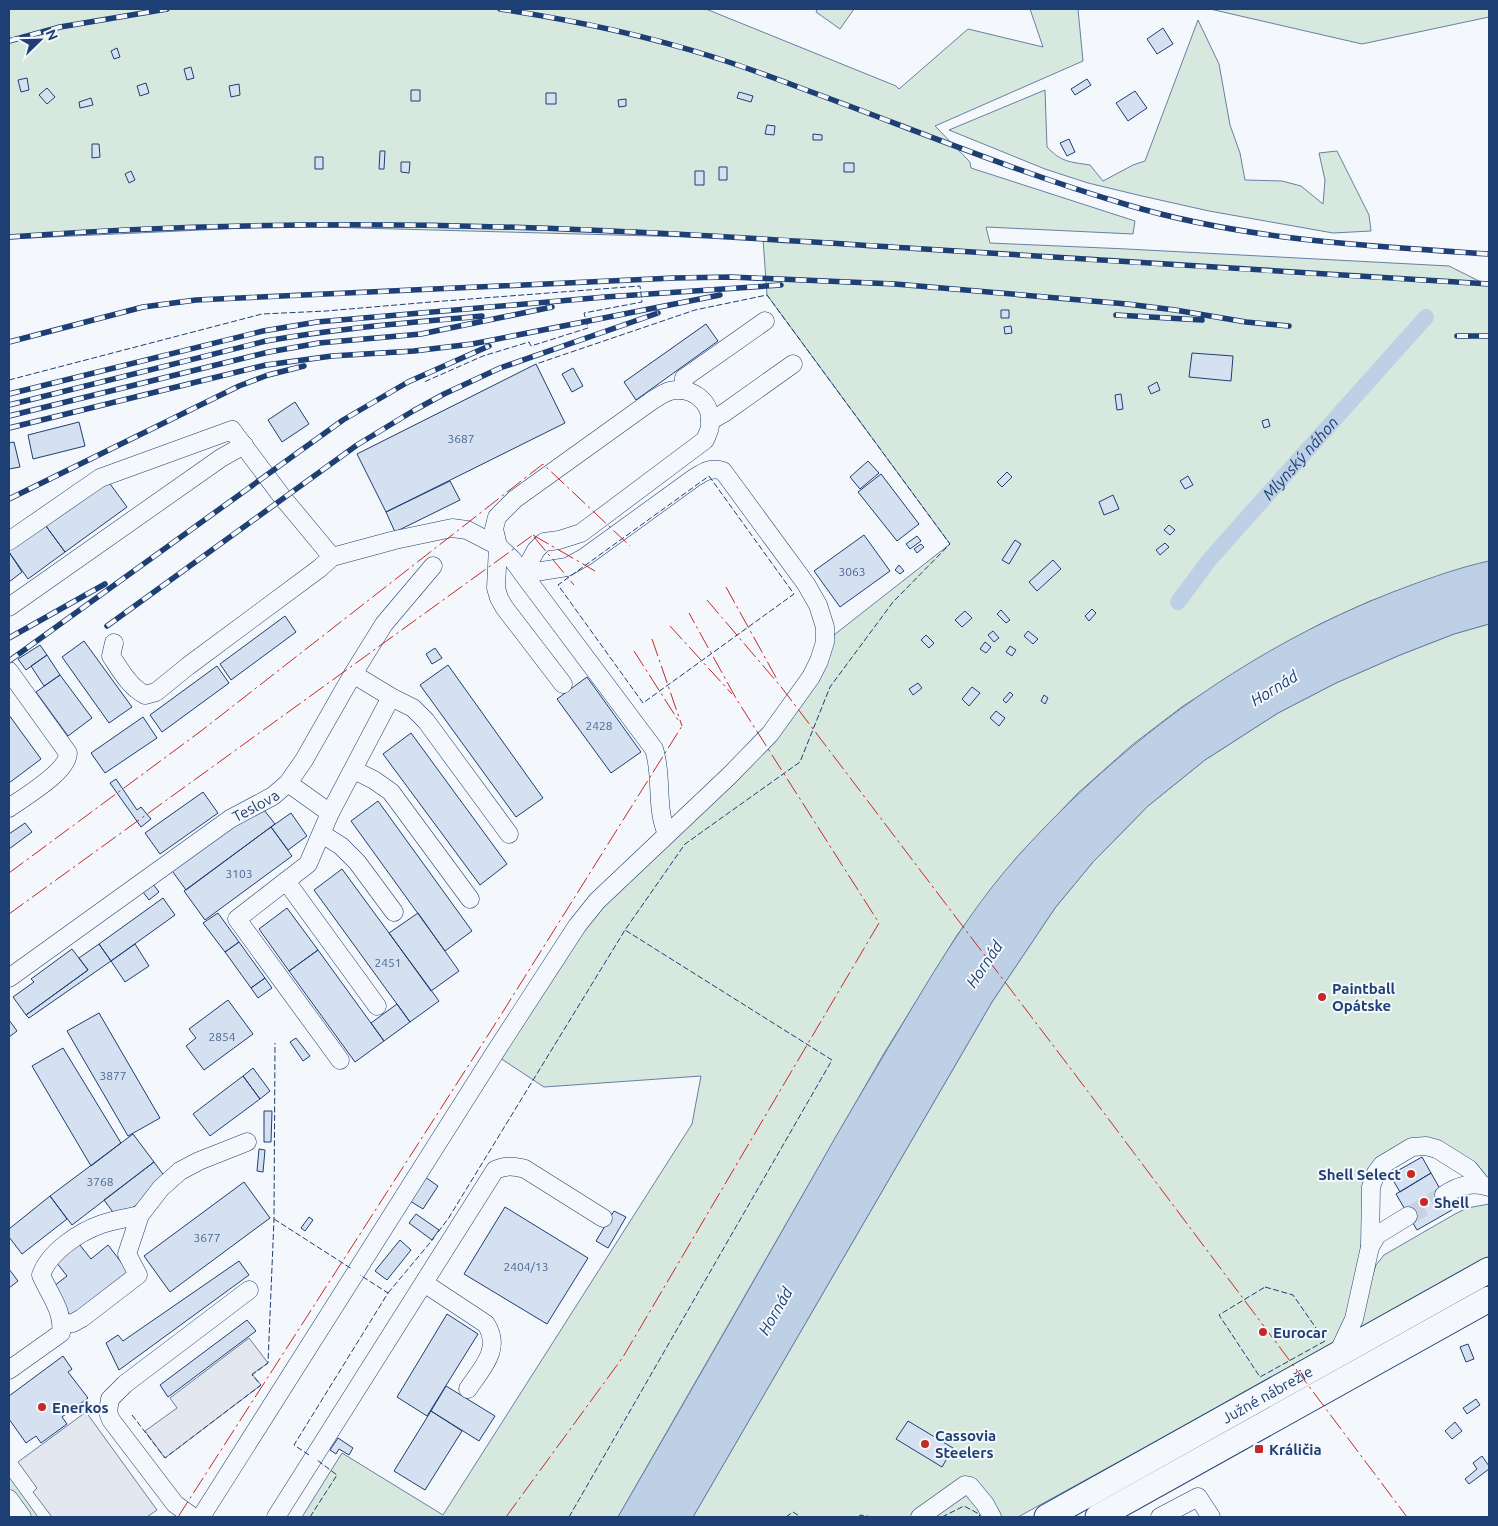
<svg xmlns="http://www.w3.org/2000/svg" width="1498" height="1526" viewBox="0 0 1498 1526" font-family="Ubuntu,sans-serif">
	<rect width="100%" height="100%" fill="#f4f7fb"/>
	<!-- green -->
	<path fill="#d7e8df" stroke="#687fa3" d="M 9,9 L 706,9 L 896,86 L 899,89 L 968,29 L 1043,47 L 1030,9 L 1078,9 L 1083,61 L 935,126 L 970,162 L 971,168 L 1135,221 L 1133,234 L 986,227 L 990,243 L 1127,249 L 1449,266 L 1485,284 L 1489,284 L 1489,561 L 1370,601 L 1320,624 L 1256,660 L 1183,706 L 1132,745 L 1078,793 L 1016,858 L 957,935 L 883,1055 L 618,1517 L 302,1517 L 342,1453 L 443,1515 L 692,1124 L 701,1076 L 544,1087 L 494,1054 L 577,926 L 770,734 L 825,642 L 950,544 L 767,295 L 763,239 L 286,226 L 9,239 Z
		M 817,9 L 854,9 L 840,29 L 816,12 Z
		M 1210,9 L 1489,9 L 1489,17 L 1362,44 Z
		M 1198,20 L 1219,64 L 1230,125 L 1240,153 L 1245,180 L 1282,181 L 1301,186 L 1323,204 L 1325,180 L 1319,153 L 1337,151 L 1369,215 L 1371,231 L 1333,233 L 1209,211 L 1142,196 L 1088,183 L 1045,169 L 949,130 L 1045,90 L 1047,147 C 1061,162 1070,162 1090,165 L 1103,181 L 1133,165 L 1145,161 Z
		M 1489,624 L 1489,1187 L 1437,1149 L 1382,1165 L 1348,1336 L 1018,1517 L 693,1517 L 992,1002 L 1055,908 L 1093,862 L 1148,806 L 1205,760 L 1278,713 L 1336,683 L 1400,655 L 1454,634 Z
		M 1489,1204 L 1489,1258 L 1361,1332 L 1357,1329 L 1373,1274 L 1376,1265 L 1384,1255 L 1455,1214 L 1467,1208 Z
		M 9,1477 L 38,1517 L 9,1517 Z"/>
	<!-- parking -->
	<path fill="#e3e8f0" stroke="#687fa3" d="M 249,1338 L 268,1363 L 252,1374 L 261,1385 L 165,1458 L 145,1431 L 177,1408 L 170,1398 Z
		M 86,1412 L 157,1510 L 147,1517 L 52,1517 L 33,1492 L 37,1488 L 18,1462 Z"/>
	<!-- water -->
	<path fill="#bed0e5" stroke="#687fa3" d="M 1489,561 L 1489,624 L 1454,634 L 1400,655 L 1336,683 L 1278,713 L 1205,760 L 1148,806 L 1093,862 L 1055,908 L 992,1002 L 693,1517 L 618,1517 C 691,1391 763,1265 835,1138 C 864,1088 894,1038 924,988 C 952,942 982,896 1018,856 C 1124,738 1256,643 1406,587 C 1433,577 1461,567 1489,561 Z"/>
	<g fill="none" stroke-linecap="round" stroke-linejoin="round">
		<!-- canal -->
		<path stroke="#bed0e5" stroke-width="16" id="s1" d="M 1178,602 L 1210,559 L 1426,317"/>
	</g>
	<!-- building -->
	<path fill="#d5e0f0" stroke="#1d3f73" d="M 1163,28 L 1173,44 L 1157,54 L 1147,39 Z
		M 117,48 L 120,57 L 114,59 L 111,51 Z
		M 191,67 L 194,78 L 187,80 L 184,69 Z
		M 27,78 L 29,90 L 21,92 L 18,80 Z
		M 1087,79 L 1091,85 L 1075,95 L 1071,89 Z
		M 146,83 L 149,93 L 140,96 L 137,86 Z
		M 239,84 L 240,95 L 231,97 L 229,86 Z
		M 47,88 L 55,97 L 47,104 L 39,95 Z
		M 411,90 L 420,90 L 420,101 L 411,101 Z
		M 1135,91 L 1147,108 L 1128,121 L 1116,103 Z
		M 739,92 L 753,96 L 751,102 L 737,98 Z
		M 546,93 L 556,93 L 556,104 L 546,104 Z
		M 91,98 L 93,105 L 80,108 L 79,102 Z
		M 626,99 L 626,106 L 619,107 L 618,100 Z
		M 767,125 L 775,126 L 774,135 L 765,134 Z
		M 813,134 L 822,135 L 822,140 L 813,140 Z
		M 1069,139 L 1075,152 L 1067,156 L 1060,143 Z
		M 92,144 L 99,144 L 100,157 L 92,158 Z
		M 380,151 L 385,151 L 384,169 L 379,169 Z
		M 315,157 L 323,157 L 323,169 L 315,169 Z
		M 401,162 L 410,162 L 409,173 L 401,172 Z
		M 844,163 L 854,163 L 854,172 L 844,172 Z
		M 719,167 L 727,167 L 727,180 L 719,180 Z
		M 131,171 L 135,180 L 129,183 L 125,174 Z
		M 695,171 L 704,171 L 704,185 L 695,185 Z
		M 1001,310 L 1009,310 L 1009,318 L 1001,318 Z
		M 706,324 L 718,341 L 636,400 L 624,382 Z
		M 1011,326 L 1012,333 L 1005,334 L 1004,327 Z
		M 1192,353 L 1233,356 L 1231,381 L 1189,377 Z
		M 536,364 L 565,423 L 386,512 L 357,454 Z
		M 573,368 L 583,386 L 572,392 L 562,374 Z
		M 1157,382 L 1160,390 L 1151,394 L 1148,387 Z
		M 1121,394 L 1123,409 L 1117,410 L 1115,395 Z
		M 295,402 L 309,424 L 282,442 L 268,420 Z
		M 1268,419 L 1270,426 L 1264,428 L 1262,421 Z
		M 79,422 L 85,446 L 33,459 L 28,435 Z
		M 14,442 L 20,467 L 9,469 L 9,443 Z
		M 868,461 L 879,473 L 860,489 L 850,477 Z
		M 1007,472 L 1012,477 L 1002,487 L 997,482 Z
		M 881,474 L 919,524 L 897,541 L 858,492 Z
		M 1188,476 L 1193,485 L 1185,489 L 1180,481 Z
		M 105,477 L 127,507 L 65,552 L 43,522 Z
		M 450,481 L 460,500 L 395,532 L 386,512 Z
		M 1113,495 L 1119,509 L 1104,515 L 1099,502 Z
		M 43,522 L 65,552 L 28,579 L 9,552 L 9,547 Z
		M 1169,525 L 1175,530 L 1170,535 L 1164,530 Z
		M 864,535 L 890,571 L 840,607 L 814,571 Z
		M 917,536 L 921,541 L 910,549 L 906,544 Z
		M 1015,540 L 1021,544 L 1009,564 L 1002,560 Z
		M 1165,543 L 1169,547 L 1160,555 L 1156,550 Z
		M 921,544 L 924,547 L 917,553 L 914,549 Z
		M 9,552 L 22,572 L 9,582 Z
		M 1053,560 L 1061,569 L 1037,591 L 1029,582 Z
		M 899,565 L 904,571 L 900,574 L 895,570 Z
		M 1092,609 L 1096,613 L 1089,621 L 1085,616 Z
		M 1001,610 L 1010,620 L 1006,623 L 997,614 Z
		M 965,611 L 972,618 L 962,627 L 955,620 Z
		M 285,616 L 296,632 L 231,680 L 220,664 Z
		M 993,631 L 999,638 L 994,642 L 988,635 Z
		M 1028,631 L 1038,639 L 1033,644 L 1024,636 Z
		M 926,635 L 934,643 L 929,648 L 921,640 Z
		M 84,641 L 132,707 L 109,723 L 62,657 Z
		M 985,642 L 991,647 L 986,653 L 980,649 Z
		M 40,645 L 47,655 L 26,670 L 18,659 Z
		M 1010,646 L 1016,650 L 1012,656 L 1006,652 Z
		M 435,648 L 442,658 L 432,664 L 426,654 Z
		M 47,655 L 60,675 L 44,686 L 31,666 Z
		M 448,665 L 543,798 L 516,817 L 420,685 Z
		M 217,666 L 229,683 L 162,732 L 150,715 Z
		M 60,675 L 92,718 L 68,736 L 36,692 Z
		M 587,677 L 641,752 L 611,773 L 557,699 Z
		M 918,683 L 922,688 L 913,695 L 909,689 Z
		M 972,687 L 980,693 L 969,706 L 962,699 Z
		M 1010,692 L 1013,695 L 1006,703 L 1003,700 Z
		M 1044,695 L 1048,698 L 1045,704 L 1041,701 Z
		M 996,711 L 1005,718 L 999,726 L 990,718 Z
		M 9,715 L 41,759 L 9,783 Z
		M 143,717 L 157,738 L 105,773 L 91,753 Z
		M 411,733 L 507,864 L 480,885 L 383,754 Z
		M 116,779 L 137,810 L 141,807 L 151,819 L 141,827 L 110,783 Z
		M 203,792 L 218,813 L 160,854 L 145,833 Z
		M 378,801 L 472,931 L 445,951 L 351,821 Z
		M 264,810 L 275,824 L 186,890 L 170,868 L 233,823 Z
		M 291,813 L 307,836 L 288,850 L 271,827 Z
		M 25,823 L 32,832 L 9,849 L 9,834 Z
		M 271,827 L 292,856 L 205,920 L 184,891 Z
		M 342,869 L 439,1001 L 410,1022 L 314,890 Z
		M 153,884 L 159,892 L 149,900 L 143,892 Z
		M 163,898 L 175,915 L 111,961 L 99,944 Z
		M 287,908 L 318,950 L 289,971 L 259,929 Z
		M 218,913 L 239,942 L 225,952 L 203,923 Z
		M 418,913 L 459,971 L 431,991 L 389,933 Z
		M 239,942 L 265,978 L 251,988 L 225,952 Z
		M 99,944 L 111,961 L 29,1018 L 26,1015 L 88,970 L 79,958 Z
		M 135,944 L 149,966 L 125,982 L 111,961 Z
		M 72,949 L 88,970 L 26,1015 L 13,997 L 34,982 L 31,979 Z
		M 318,950 L 384,1041 L 355,1062 L 289,971 Z
		M 265,978 L 272,988 L 258,998 L 251,988 Z
		M 228,1000 L 253,1034 L 204,1070 L 186,1046 L 196,1038 L 189,1029 Z
		M 397,1004 L 410,1022 L 384,1041 L 371,1023 Z
		M 99,1013 L 160,1118 L 128,1136 L 67,1031 Z
		M 9,1020 L 17,1031 L 9,1037 Z
		M 296,1038 L 310,1056 L 303,1061 L 290,1042 Z
		M 63,1048 L 121,1143 L 91,1166 L 32,1066 Z
		M 253,1068 L 270,1091 L 260,1099 L 243,1076 Z
		M 243,1076 L 260,1099 L 210,1136 L 193,1114 Z
		M 264,1111 L 272,1111 L 271,1142 L 264,1142 Z
		M 133,1134 L 154,1162 L 72,1225 L 50,1196 Z
		M 259,1149 L 265,1150 L 263,1172 L 257,1171 Z
		M 1422,1157 L 1431,1173 L 1400,1192 L 1390,1175 Z
		M 154,1162 L 168,1181 L 118,1219 L 104,1200 Z
		M 1431,1173 L 1452,1210 L 1417,1230 L 1396,1194 Z
		M 425,1177 L 438,1186 L 423,1209 L 410,1201 Z
		M 244,1182 L 270,1218 L 170,1292 L 144,1256 Z
		M 50,1196 L 67,1219 L 22,1254 L 9,1237 L 9,1229 Z
		M 505,1207 L 588,1258 L 547,1324 L 464,1274 Z
		M 614,1211 L 626,1217 L 608,1248 L 596,1241 Z
		M 416,1214 L 439,1230 L 432,1240 L 409,1223 Z
		M 309,1217 L 313,1220 L 305,1231 L 301,1228 Z
		M 400,1240 L 411,1250 L 387,1280 L 375,1271 Z
		M 79,1244 L 91,1259 L 108,1245 L 131,1275 L 73,1319 L 50,1289 L 67,1276 L 56,1262 Z
		M 239,1261 L 249,1275 L 119,1370 L 106,1343 L 118,1335 L 123,1341 Z
		M 9,1269 L 18,1281 L 9,1288 Z
		M 447,1314 L 478,1334 L 427,1416 L 397,1397 Z
		M 247,1320 L 256,1331 L 168,1397 L 160,1385 Z
		M 1468,1344 L 1474,1359 L 1466,1362 L 1460,1347 Z
		M 63,1356 L 72,1369 L 68,1372 L 88,1398 L 62,1417 L 67,1424 L 41,1443 L 36,1436 L 26,1443 L 9,1419 L 9,1396 Z
		M 446,1386 L 495,1416 L 479,1441 L 431,1411 Z
		M 1476,1399 L 1480,1405 L 1467,1414 L 1463,1408 Z
		M 431,1411 L 462,1431 L 425,1490 L 394,1471 Z
		M 908,1421 L 953,1448 L 942,1467 L 896,1439 Z
		M 1455,1422 L 1462,1431 L 1452,1439 L 1445,1431 Z
		M 338,1438 L 353,1448 L 349,1455 L 339,1449 L 336,1454 L 330,1450 Z
		M 1482,1456 L 1489,1466 L 1489,1469 L 1469,1484 L 1465,1479 L 1477,1469 L 1473,1463 Z"/>
	<g fill="none" stroke-linecap="round" stroke-linejoin="round">
		<!-- minor-tunnel -->
		<path stroke="#c9d2e0" stroke-width="18" stroke-dasharray="18 9" stroke-linecap="butt" d="M 1408,1216 L 1444,1195"/>
		<defs>
			<g id="minor">
				<path d="M 683,390 L 684,378 L 765,321"/>
				<path d="M 710,421 L 724,413 L 793,364"/>
				<path d="M 9,541 L 100,478 L 232,430 L 283,498 L 332,557"/>
				<path d="M 9,607 L 221,458 L 244,445"/>
				<path d="M 114,643 L 111,656 C 121,671 129,686 145,695 L 156,692 L 188,666 L 320,568 L 332,557 L 395,540 L 452,528 L 467,530 L 498,546 L 512,559 L 523,574 L 567,567 L 585,557 L 694,478 C 704,472 711,467 723,471 L 806,584 L 818,605 L 825,627 L 825,642 L 819,661 L 811,677 L 770,734 L 729,776 L 597,901 L 577,926 L 494,1054 L 201,1517"/>
				<path d="M 9,671 L 68,753 C 68,772 24,797 9,808"/>
				<path d="M 353,674 L 391,697"/>
				<path d="M 563,684 L 504,607 L 499,598 L 496,588 L 498,546 L 494,529 L 497,517 L 515,499 L 650,402 C 656,398 663,393 670,391 C 692,386 713,402 710,425 C 710,430 707,435 705,440 L 581,533 L 559,540 L 544,542 L 536,550 L 523,574 L 654,749 C 663,776 655,807 667,834"/>
				<path d="M 354,770 L 374,780 L 391,792 L 470,899"/>
				<path d="M 288,783 L 330,813 L 308,864 L 237,919 L 340,1060"/>
				<path d="M 330,813 L 391,697 L 413,708 L 426,721 L 509,834"/>
				<path d="M 322,834 L 341,846 L 357,862 L 394,912"/>
				<path d="M 286,881 L 377,1006"/>
				<path id="s2" d="M 9,978 L 230,819 L 273,796 L 288,783 L 304,760 L 353,674 L 384,624 L 433,566"/>
				<path d="M 1444,1195 C 1458,1186 1472,1181 1489,1187"/>
				<path d="M 1370,1247 L 1371,1187 L 1376,1173 L 1382,1165 L 1412,1147 L 1426,1146 L 1437,1149 L 1469,1169 L 1481,1184"/>
				<path d="M 424,1283 L 486,1324 C 502,1349 482,1368 468,1389"/>
				<path d="M 62,1324 L 73,1323 L 82,1318 L 138,1275 L 127,1254 L 140,1215 L 161,1188 L 180,1171 L 199,1161 L 247,1142"/>
				<path d="M 1337,1355 L 1354,1319 L 1370,1247 L 1377,1235 L 1408,1216"/>
				<path d="M 9,1370 L 61,1333 C 64,1311 49,1294 41,1275 C 49,1252 79,1232 102,1224 C 114,1220 127,1218 140,1215"/>
				<path d="M 9,1499 L 22,1517"/>
				<path d="M 193,1517 L 175,1504 L 111,1420 L 108,1412 L 110,1399 L 125,1384 L 249,1290"/>
				<path d="M 276,1517 L 495,1170 C 506,1165 514,1166 525,1169 L 603,1218"/>
				<path d="M 920,1517 L 965,1485 L 970,1486 L 985,1504 L 992,1517"/>
				<path d="M 1160,1517 L 1198,1497 L 1211,1517"/>
			</g>
			<g id="highway">
				<path id="s3" d="M 1047,1517 L 1489,1270"/>
				<path d="M 1098,1517 L 1489,1299"/>
			</g>
		</defs>
		<!-- minor casing -->
		<use href="#minor" stroke="#1d3f73" stroke-width="19"/>
		<!-- highway casing -->
		<use href="#highway" stroke="#1d3f73" stroke-width="27"/>
		<!-- minor -->
		<use href="#minor" stroke="#f4f7fb" stroke-width="18"/>
		<!-- highway -->
		<use href="#highway" stroke="#f4f7fb" stroke-width="25"/>
		<defs>
			<path id="rail" d="M 500,9 C 572,20 641,34 710,56 C 746,67 782,81 817,94 C 920,132 1022,174 1128,205 C 1245,240 1367,246 1489,254
				M 9,41 L 60,27 L 167,9
				M 9,237 C 184,224 361,222 537,228 C 666,232 795,241 924,249 C 1113,261 1301,273 1489,284
				M 1116,315 L 1202,320
				M 1457,336 L 1489,336
				M 9,342 L 143,307 L 196,300 L 674,278 L 731,277 L 895,284 L 1127,304 L 1175,310 L 1246,322 L 1289,326
				M 9,394 L 263,331 L 317,322 L 605,297 L 781,285
				M 9,405 L 266,341 C 337,328 410,323 482,316
				M 9,416 L 269,352 L 319,343 L 421,334 L 552,307
				M 9,428 L 266,365 L 332,356 L 414,351 L 472,344 L 720,295
				M 9,499 L 239,386 L 268,375 L 304,366
				M 107,626 L 357,445 L 413,411 L 444,394 L 500,368 L 658,313
				M 9,638 L 105,584
				M 9,661 L 343,420 L 408,382 L 489,346"/>
		</defs>
		<!-- rail casing -->
		<use href="#rail" stroke="#1d3f73" stroke-width="5.5"/>
		<!-- rail -->
		<use href="#rail" stroke="#f4f7fb" stroke-width="4" stroke-dasharray="11" stroke-linecap="butt"/>
		<!-- fence -->
		<path stroke="#1d3f73" stroke-width="1" stroke-dasharray="6 2.5" stroke-linecap="butt" d="M 9,380 L 262,314 L 326,311 L 431,302 L 640,286 L 642,302 L 584,313 L 588,328 L 531,346 L 529,342 L 483,356 L 424,382
			M 709,476 L 794,594 L 643,703 L 558,585 Z
			M 274,1219 L 352,1269
			M 438,1232 L 448,1219 L 625,930 L 685,844 L 800,762 L 830,687 L 893,602 L 950,544 L 767,295 L 695,310 L 536,364
			M 1265,1287 L 1293,1295 L 1325,1341 L 1260,1377 L 1219,1315 Z
			M 388,1293 L 434,1238
			M 132,1415 L 165,1458 L 261,1385 L 252,1375 L 268,1363 L 274,1219 L 275,1043
			M 309,1455 L 294,1445 L 388,1293 L 360,1275
			M 310,1517 L 337,1475 L 317,1460
			M 569,1517 L 832,1060 L 625,930
			M 786,1517 L 793,1512 L 801,1517
			M 859,1517 L 860,1515 L 872,1517
			M 942,1517 L 964,1506 L 979,1514 L 980,1517"/>
		<!-- power -->
		<path stroke="#c62828" stroke-width="1" stroke-dasharray="18 4 2.5 4" stroke-linecap="butt" d="M 533,535 L 595,571
			M 534,537 L 574,585
			M 726,587 L 778,681
			M 707,600 L 782,688 L 1074,1073 L 1407,1517
			M 670,626 L 732,694
			M 652,639 L 682,726
			M 634,651 L 678,720
			M 9,873 L 201,731 L 543,464 L 630,546
			M 9,914 L 533,535
			M 178,1517 L 499,1018 L 682,726
			M 506,1517 L 623,1357 L 879,923 L 737,700 L 689,613"/>
	</g>
	<!-- markers -->
	<g fill="#c62828" stroke="#f4f7fb" stroke-width="2">
		<circle cx="1322" cy="997" r="5"/>
		<circle cx="1411" cy="1174" r="5"/>
		<circle cx="1424" cy="1202" r="5"/>
		<circle cx="1263" cy="1332" r="5"/>
		<circle cx="42" cy="1407" r="5"/>
		<circle cx="925" cy="1444" r="5"/>
		<rect x="1254" y="1444" width="10" height="10" rx="2.5"/>
	</g>
	<g text-anchor="middle" dominant-baseline="central" stroke-width="4" stroke-linejoin="round" paint-order="stroke">
		<!-- number labels -->
		<g font-size="12" fill="#4b6792">
			<text x="461" y="438">3687</text>
			<text x="852" y="571">3063</text>
			<text x="599" y="725">2428</text>
			<text x="239" y="873">3103</text>
			<text x="388" y="962">2451</text>
			<text x="222" y="1036">2854</text>
			<text x="113" y="1075">3877</text>
			<text x="100" y="1181">3768</text>
			<text x="207" y="1237">3677</text>
			<text x="526" y="1266">2404/13</text>
		</g>
		<!-- street labels -->
		<g font-size="15" fill="#1d3f73" stroke="#f4f7fb">
			<text stroke="none"><textPath href="#s2" startOffset="301">Teslova</textPath></text>
			<text stroke="none"><textPath href="#s3" startOffset="252">Južné nábrežie</textPath></text>
		</g>
		<!-- poi labels -->
		<g font-size="15" font-weight="bold" fill="#1d3f73" stroke="#f4f7fb" text-anchor="start">
			<text x="1332" y="988">Paintball<tspan x="1332" dy="17">Opátske</tspan></text>
			<text x="1401" y="1174" text-anchor="end">Shell Select</text>
			<text x="1434" y="1202">Shell</text>
			<text x="1273" y="1332">Eurocar</text>
			<text x="52" y="1407">Enerkos</text>
			<text x="935" y="1435">Cassovia<tspan x="935" dy="17">Steelers</tspan></text>
			<text x="1269" y="1449">Králičia</text>
		</g>
		<!-- water labels -->
		<g font-size="16" font-style="italic" fill="#1d3f73" stroke="#f4f7fb">
			<text stroke="none"><textPath href="#s1" startOffset="189">Mlynský náhon</textPath></text>
			<text transform="translate(1274 688) rotate(-32)">Hornád</text>
			<text transform="translate(984 964) rotate(-56)">Hornád</text>
			<text transform="translate(775 1311) rotate(-60)">Hornád</text>
		</g>
	</g>
	<!-- border -->
	<rect width="1498" height="1526" fill="none" stroke="#1d3f73" stroke-width="20"/>
	<!-- north arrow -->
	<g transform="translate(40 40) rotate(67)" stroke="#f4f7fb" stroke-width="4" paint-order="stroke">
	<path d="M0-4L9 19L0 12L-9 19Z" fill="#1d3f73"/>
	<text y="-8" font-size="14" font-weight="bold" text-anchor="middle" fill="#1d3f73">N</text>
	</g>
</svg>
